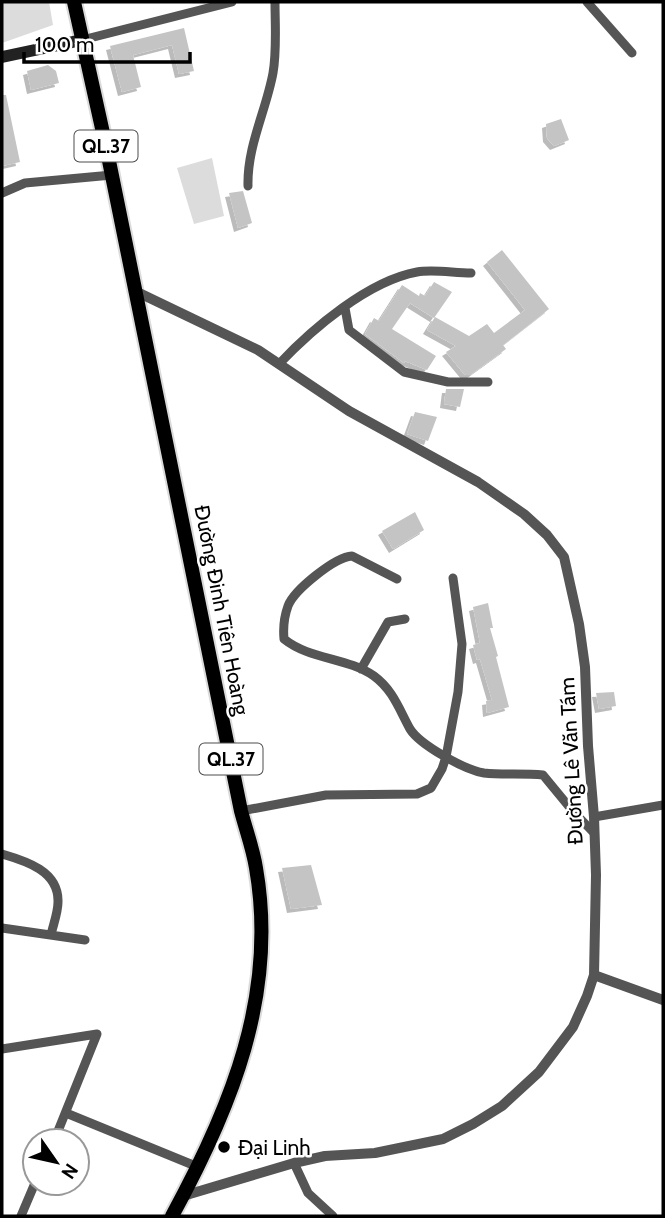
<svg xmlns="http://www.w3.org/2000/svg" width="665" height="1218" viewBox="0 0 665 1218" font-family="Cabin,sans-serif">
	<defs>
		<filter id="shadow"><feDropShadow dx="-4" dy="4" stdDeviation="0" flood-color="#0004"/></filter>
	</defs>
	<rect width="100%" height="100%" fill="#fff"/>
	<!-- green -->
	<path fill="#dcdcdc" d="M 2,2 L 49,2 L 53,25 L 2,43 Z
		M 212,158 L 224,216 L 194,224 L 177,168 Z"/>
	<!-- building -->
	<path fill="#c4c4c4" filter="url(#shadow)" d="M 184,28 L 194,71 L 179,74 L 172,45 L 133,55 L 141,87 L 122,92 L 110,46 Z
		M 48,65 L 56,71 L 59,83 L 31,90 L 27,71 Z
		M 2,95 L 6,95 L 20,162 L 2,166 Z
		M 561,119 L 569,140 L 554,146 L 547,138 L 546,124 Z
		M 243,191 L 252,223 L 238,228 L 229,193 Z
		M 502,250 L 549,309 L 503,345 L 506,349 L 470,375 L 465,375 L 446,352 L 456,346 L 427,330 L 435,317 L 469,336 L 487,324 L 494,333 L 525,310 L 487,262 Z
		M 434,282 L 452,292 L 434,318 L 410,303 L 392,329 L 436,356 L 427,370 L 405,361 L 404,363 L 365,334 L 374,318 L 379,321 L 402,285 L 419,296 L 420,293 L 425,296 Z
		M 446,389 L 464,389 L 460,407 L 444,404 Z
		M 415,412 L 437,417 L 428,441 L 407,434 Z
		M 415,512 L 424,530 L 393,549 L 382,531 Z
		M 488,603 L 493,628 L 490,628 L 498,656 L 496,657 L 509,707 L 487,713 L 486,701 L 492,700 L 480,659 L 477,660 L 473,645 L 480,643 L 473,607 Z
		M 614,692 L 616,706 L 599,709 L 596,693 Z
		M 311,865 L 322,905 L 291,909 L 282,868 Z"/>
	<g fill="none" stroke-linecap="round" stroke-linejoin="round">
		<defs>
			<path id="primary" d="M 74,2 L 107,151 L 241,811 C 246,830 253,849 256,868 C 278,994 231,1108 172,1216"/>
		</defs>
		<!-- primary casing -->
		<use href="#primary" stroke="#dbdbdb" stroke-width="18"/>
		<!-- minor -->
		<path stroke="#555" stroke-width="9" d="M 587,2 L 632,53
			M 82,40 L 232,2
			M 248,186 C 247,146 266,111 273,73 C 277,50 275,25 275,2
			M 2,193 L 25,183 L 112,175
			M 345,308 L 349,330 L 404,372 L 448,382 L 488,382
			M 279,364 C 312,329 368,281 417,272 C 433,269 454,273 471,273
			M 397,579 L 352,556 C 335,557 294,590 288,606 C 284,617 283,628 284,639 C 310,660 347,657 374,676 C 393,690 399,709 410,729 C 420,745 465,770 484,773 C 503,775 524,773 543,775 L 571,809 L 594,833
			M 361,669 L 388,622 L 405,619
			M 241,811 L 326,795 L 417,794 L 431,788 L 442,769 L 446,757 L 458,692 L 462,644 L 453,578
			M 594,817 L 663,805
			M 2,854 C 26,861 59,871 58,902 C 58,913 53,925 51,935
			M 2,928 L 85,940
			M 2,1049 L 97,1034 L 54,1141
			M 66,1113 L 198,1167
			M 294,1163 L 308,1193 L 333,1216
			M 21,1216 L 35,1183"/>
		<!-- tertiary -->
		<path stroke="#555" stroke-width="10" d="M 135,291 L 258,350 L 349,411 L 478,482 L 524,514 L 547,535 L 564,557 L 579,624 L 585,667 L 588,746 L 594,817 L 596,875 L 594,975 L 587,996 L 573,1027 L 539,1072 L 502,1106 L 473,1124 L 443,1139 L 375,1153 L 325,1156 L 294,1163 L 183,1196
			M 594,975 L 663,1000"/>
		<!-- secondary -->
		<path stroke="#222" stroke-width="12" d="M 2,57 L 82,40"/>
		<!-- primary -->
		<use href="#primary" stroke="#000" stroke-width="14"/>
	</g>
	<!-- markers -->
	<circle fill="#000" stroke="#fff" stroke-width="2.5" cx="224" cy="1147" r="7"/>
	<g text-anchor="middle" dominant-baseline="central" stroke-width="5" stroke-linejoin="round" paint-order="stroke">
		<!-- shield labels -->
		<g fill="#fff" stroke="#4c4c4c" stroke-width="2">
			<rect x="74.5" y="130.5" width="63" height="31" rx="5"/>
			<rect x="199.5" y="743.5" width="63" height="31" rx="5"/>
		</g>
		<g font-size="19" font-weight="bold" fill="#000">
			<text x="106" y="146">QL.37</text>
			<text x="231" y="759">QL.37</text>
		</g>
		<!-- street labels -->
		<g font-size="21" fill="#000" stroke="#fff">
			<text transform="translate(222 610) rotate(79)">Đường Đinh Tiên Hoàng</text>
			<text transform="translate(571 761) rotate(-93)">Đường Lê Văn Tám</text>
		</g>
		<!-- poi labels -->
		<g font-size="21" fill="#000" stroke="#fff" text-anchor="start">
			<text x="238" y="1147">Đại Linh</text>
		</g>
	</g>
	<!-- border -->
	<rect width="665" height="1218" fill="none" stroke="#000000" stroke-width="7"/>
	<!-- north arrow -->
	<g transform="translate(56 1162) rotate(124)"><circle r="33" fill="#ffffff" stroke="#999999" stroke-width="2"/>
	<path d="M0-5L12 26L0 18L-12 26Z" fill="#000000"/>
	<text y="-10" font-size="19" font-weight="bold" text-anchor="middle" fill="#000000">N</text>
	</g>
	<!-- scale -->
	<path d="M24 52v10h166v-10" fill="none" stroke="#000000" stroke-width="3.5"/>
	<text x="35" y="52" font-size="21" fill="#000000" stroke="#ffffff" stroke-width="5" paint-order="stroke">100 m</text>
</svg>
